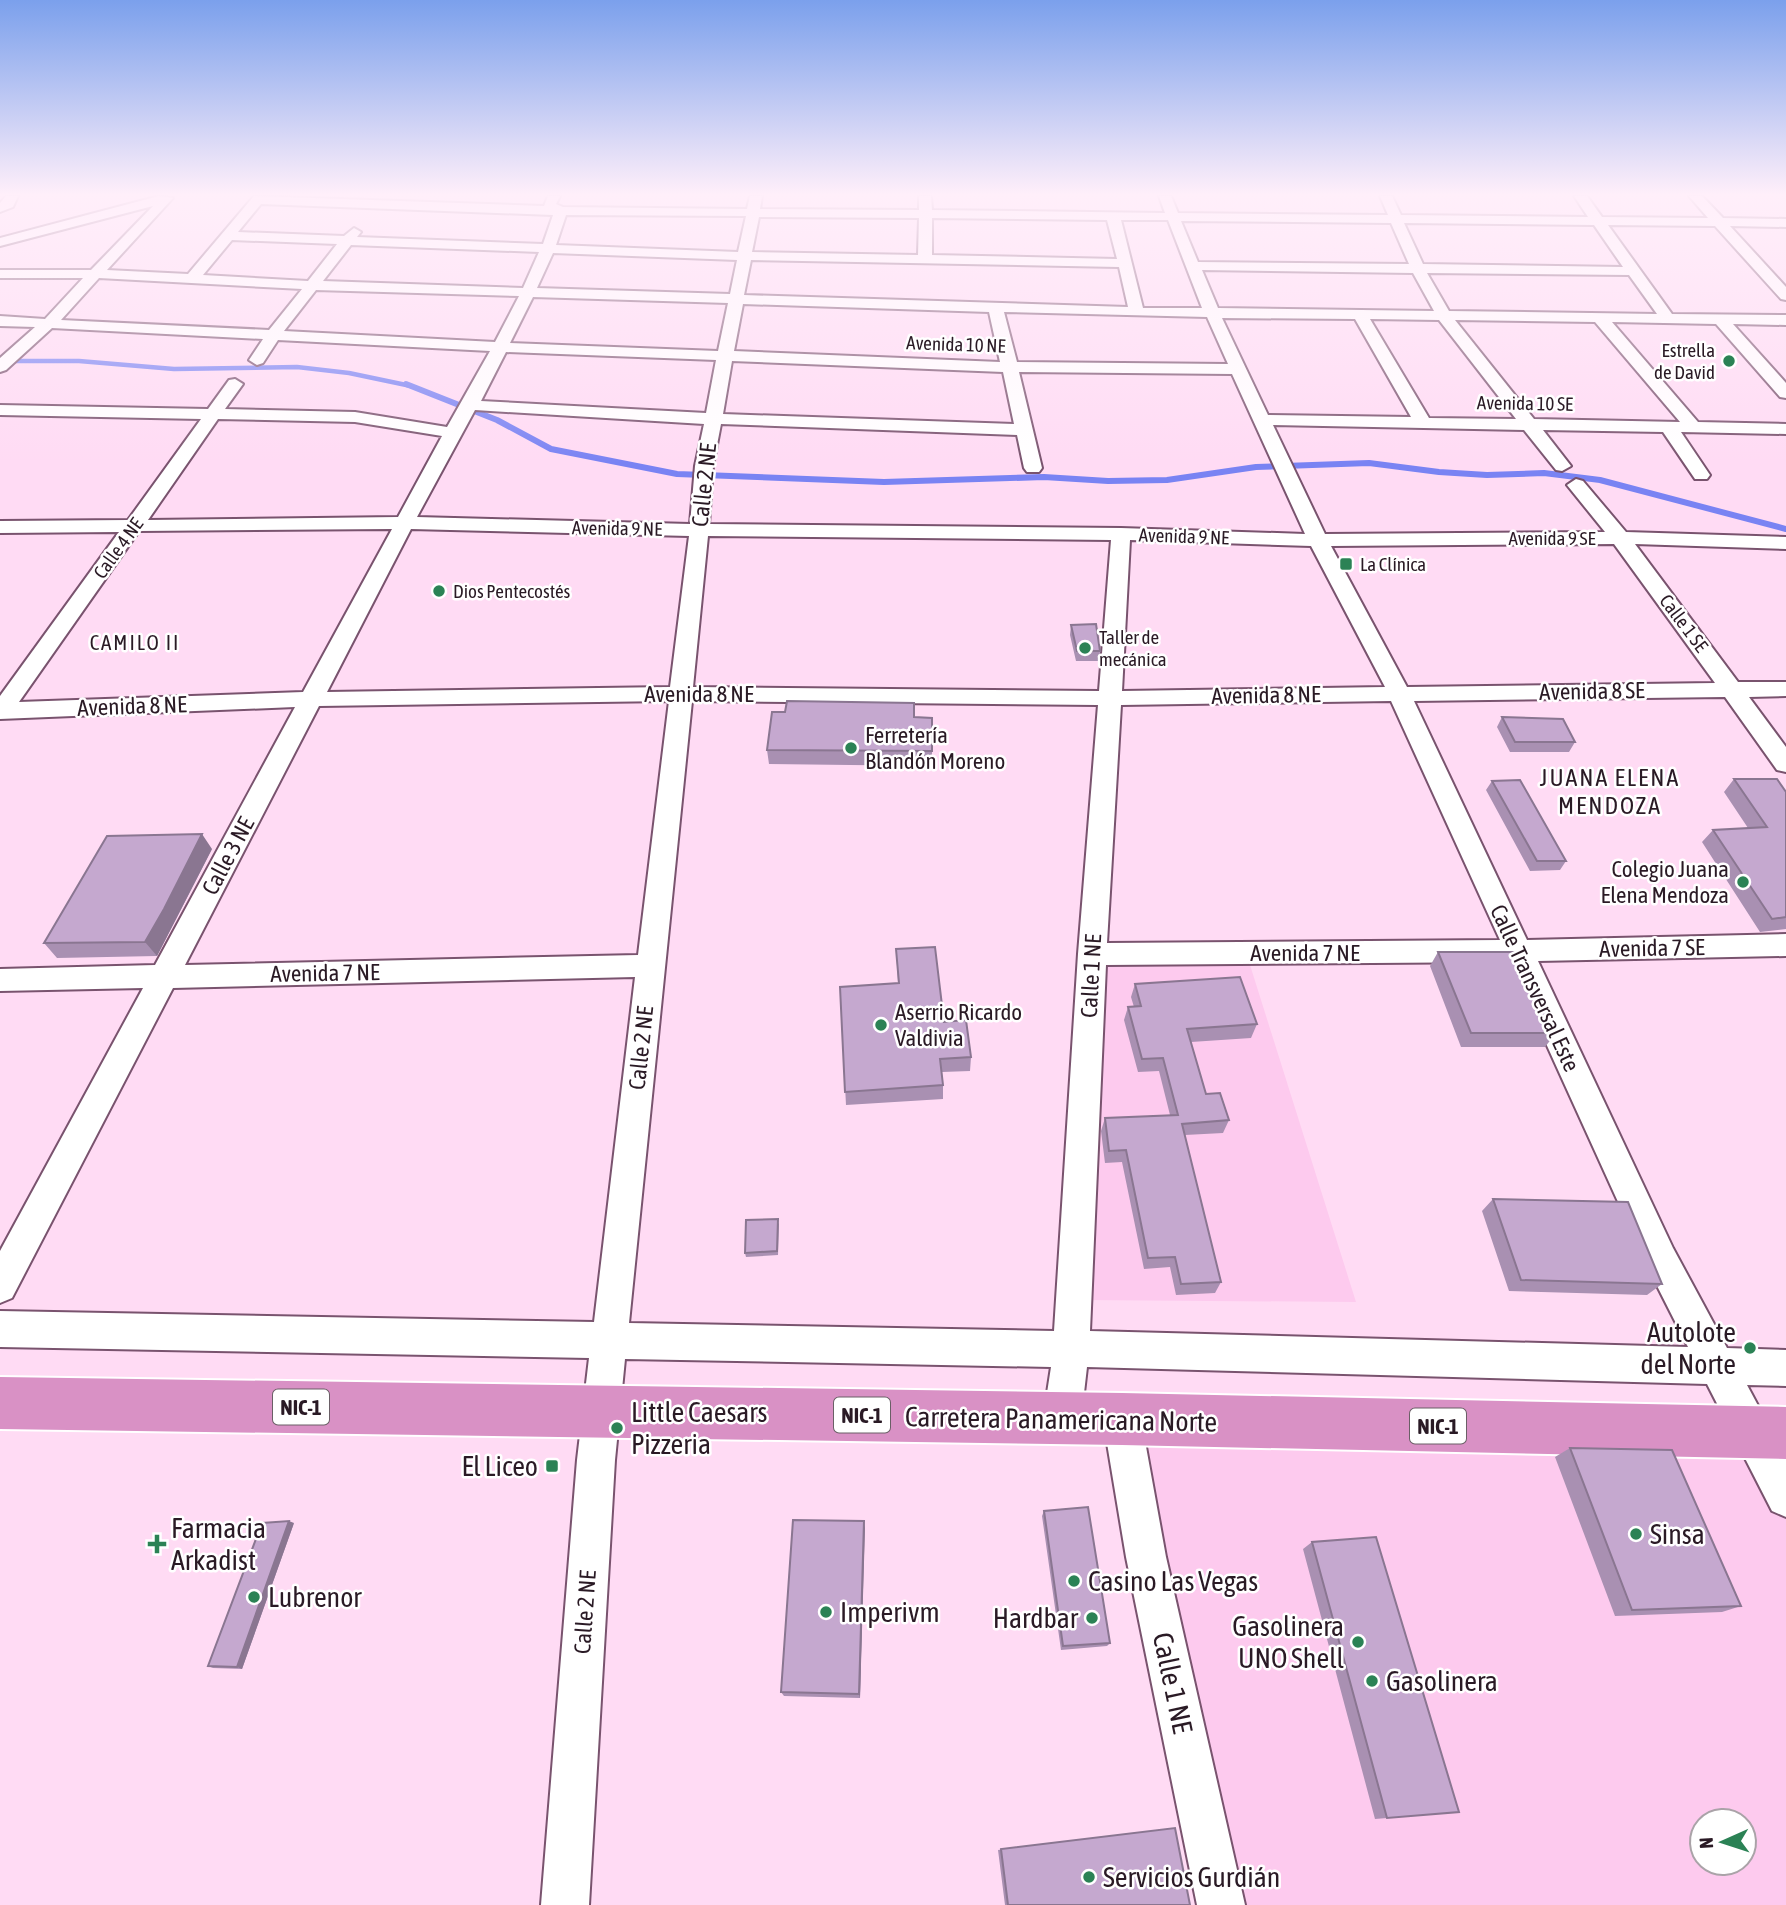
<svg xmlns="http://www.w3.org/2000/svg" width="1786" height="1905" viewBox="0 0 1786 1905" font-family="'Asap Condensed',sans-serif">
	<rect width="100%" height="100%" fill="#ffdbf4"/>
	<!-- built -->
	<path fill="#fdcaee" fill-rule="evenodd" d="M 1101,964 L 1250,965 L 1356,1302 L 1085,1300 Z
		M 1122,1419 L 1786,1428 L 1786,1905 L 1222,1905 ZM 1702,1821 L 1744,1821 L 1744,1863 L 1702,1863 Z"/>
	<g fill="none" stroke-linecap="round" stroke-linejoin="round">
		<!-- stream-far1 -->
		<path stroke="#7983f3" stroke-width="4.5" d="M 0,361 L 79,361 L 174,369 L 297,367 L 349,373 L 411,386"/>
		<!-- stream -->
		<path stroke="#7983f3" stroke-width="6" d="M 406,384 L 497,420 L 551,449 L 677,474 L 884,482 L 1044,477 L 1108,481 L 1167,480 L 1256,467 L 1369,463 L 1439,472 L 1487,475 L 1544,473 L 1600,480 L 1786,529"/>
		<defs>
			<path id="street" d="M 6,196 L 18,196 L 13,207 L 0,212 L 0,203 Z
				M 159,196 L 173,198 L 107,270 L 188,274 L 254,196 L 544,206 L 548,196 L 560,196 L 556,204 L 563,207 L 747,209 L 750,196 L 762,196 L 760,209 L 919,210 L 919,196 L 931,196 L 932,210 L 1165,213 L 1159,196 L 1171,196 L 1178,213 L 1388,215 L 1380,196 L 1392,196 L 1401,215 L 1588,217 L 1574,196 L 1587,196 L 1602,217 L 1708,218 L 1689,196 L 1702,196 L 1723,218 L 1786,219 L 1786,227 L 1730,226 L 1786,287 L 1786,300 L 1781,299 L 1715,226 L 1608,225 L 1672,314 L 1786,315 L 1786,325 L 1733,324 L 1786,383 L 1786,398 L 1780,397 L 1716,324 L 1612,322 L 1698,422 L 1786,424 L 1786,434 L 1681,432 L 1710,475 L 1707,479 L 1695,479 L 1663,432 L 1543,430 L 1571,466 L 1562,471 L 1556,470 L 1524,430 L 1273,425 L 1325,534 L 1605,532 L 1567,485 L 1576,479 L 1583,481 L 1626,532 L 1786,537 L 1786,549 L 1635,544 L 1738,682 L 1786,682 L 1786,696 L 1749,697 L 1786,747 L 1786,772 L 1777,770 L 1725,697 L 1414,701 L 1527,940 L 1786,934 L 1786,956 L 1538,961 L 1673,1248 L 1727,1348 L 1786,1350 L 1786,1386 L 1747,1385 L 1786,1458 L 1786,1517 L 1772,1511 L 1707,1384 L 1087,1367 L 1081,1419 L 1075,1432 L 1062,1438 L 1049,1432 L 1043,1419 L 1051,1367 L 625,1359 L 615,1460 L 589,1905 L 541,1905 L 577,1460 L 589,1358 L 0,1347 L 0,1311 L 594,1322 L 635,977 L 173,988 L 12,1298 L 0,1303 L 0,1251 L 143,988 L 0,991 L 0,969 L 155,965 L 295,707 L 0,719 L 0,696 L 119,532 L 0,533 L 0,521 L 128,520 L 201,419 L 0,415 L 0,405 L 208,409 L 229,380 L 235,379 L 243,384 L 225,409 L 355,412 L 447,427 L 490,351 L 278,340 L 263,363 L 257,365 L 249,360 L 263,339 L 52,328 L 6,370 L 0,372 L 0,358 L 35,327 L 0,326 L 0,316 L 45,319 L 83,278 L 0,278 L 0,270 L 91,270 L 153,206 L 0,246 L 0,238 ZM 261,204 L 553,215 L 543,244 L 357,237 L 361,232 L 354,228 L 344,236 L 238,232 ZM 566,215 L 746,216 L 738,252 L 556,245 ZM 759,217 L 919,218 L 918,255 L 752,252 ZM 932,218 L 1107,220 L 1117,259 L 932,255 ZM 1121,220 L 1168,220 L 1202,308 L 1143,308 ZM 1181,221 L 1391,223 L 1409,264 L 1198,262 ZM 1404,223 L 1594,225 L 1623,267 L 1423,264 ZM 232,240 L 337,244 L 308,281 L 203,275 ZM 351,245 L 539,252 L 523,288 L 323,281 ZM 553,253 L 737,260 L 730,294 L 537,288 ZM 751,260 L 1119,267 L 1128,307 L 744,295 ZM 1202,270 L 1413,273 L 1434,311 L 1218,308 ZM 1427,273 L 1629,275 L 1657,314 L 1449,311 ZM 99,278 L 302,289 L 269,330 L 61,320 ZM 316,290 L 519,296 L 495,342 L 284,331 ZM 533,297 L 728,303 L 718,351 L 510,343 ZM 743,304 L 989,312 L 1000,362 L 734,351 ZM 1004,312 L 1207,317 L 1228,364 L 1017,362 ZM 1222,318 L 1355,319 L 1411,417 L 1268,415 ZM 1370,319 L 1439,320 L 1516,419 L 1429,418 ZM 1455,320 L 1595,322 L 1680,422 L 1534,419 ZM 506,352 L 716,360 L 706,413 L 481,401 ZM 732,361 L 1003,372 L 1014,424 L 723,414 ZM 1019,372 L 1232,374 L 1305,534 L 1121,528 L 709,524 L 713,466 L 721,424 L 1017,435 L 1024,468 L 1027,472 L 1039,472 L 1042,468 ZM 475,410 L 704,424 L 695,466 L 690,524 L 417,517 ZM 218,419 L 355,422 L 442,436 L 398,517 L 148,520 ZM 392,529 L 303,692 L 19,702 L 139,531 ZM 411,529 L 689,536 L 670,687 L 327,692 ZM 708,536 L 1111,540 L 1099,691 L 693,687 ZM 1130,540 L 1311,546 L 1385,687 L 1122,691 ZM 1614,544 L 1715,683 L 1407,687 L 1331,546 ZM 669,701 L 638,955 L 185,965 L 319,706 ZM 692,701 L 1098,705 L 1078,954 L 1054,1331 L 629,1323 ZM 1391,701 L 1500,940 L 1107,943 L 1121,705 ZM 1509,962 L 1649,1270 L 1688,1347 L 1090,1331 L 1106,965 Z
				M 1122,1400 L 1135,1406 L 1141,1419 L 1166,1557 L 1245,1905 L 1197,1905 L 1126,1557 L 1103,1419 L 1109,1406 Z"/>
			<path id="highway" d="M 0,1377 L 1122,1393 L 1786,1407 L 1786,1459 L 1122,1445 L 0,1429 Z"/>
		</defs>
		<!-- street casing -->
		<use href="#street" stroke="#79536e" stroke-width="4"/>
		<!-- highway casing -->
		<use href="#highway" stroke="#fff" stroke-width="4"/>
		<!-- street -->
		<use href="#street" fill="#fff" fill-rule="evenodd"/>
		<!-- highway -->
		<use href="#highway" fill="#d991c5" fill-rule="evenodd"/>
	</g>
	<!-- wall -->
	<path fill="#a990b2" d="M 1071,625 L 1100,651 L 1099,661 L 1076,661 L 1070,635 Z
		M 914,717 L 932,751 L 932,766 L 769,764 L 767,750 Z
		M 1502,717 L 1575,742 L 1569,752 L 1510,752 L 1497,727 Z
		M 1734,779 L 1786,792 L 1786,929 L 1760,932 L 1702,842 L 1713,830 L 1748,828 L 1724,792 Z
		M 1492,781 L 1566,861 L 1560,870 L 1530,871 L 1486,790 Z
		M 212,849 L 157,956 L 57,958 L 44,943 Z
		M 896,949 L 944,1022 L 971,1057 L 970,1071 L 942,1072 L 943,1085 L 943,1099 L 846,1105 L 840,987 L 898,983 Z
		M 1438,952 L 1556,1033 L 1545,1047 L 1461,1047 L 1430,966 Z
		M 1135,984 L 1257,1024 L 1251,1038 L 1191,1042 L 1206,1094 L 1229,1120 L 1223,1133 L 1185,1135 L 1221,1282 L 1215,1293 L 1176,1295 L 1170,1267 L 1144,1269 L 1122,1162 L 1105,1163 L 1101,1131 L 1105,1118 L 1170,1115 L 1159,1071 L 1138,1072 L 1124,1020 L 1128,1007 L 1134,1007 L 1131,997 Z
		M 1493,1199 L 1662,1284 L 1647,1295 L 1509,1291 L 1482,1211 Z
		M 779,1223 L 778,1255 L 746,1257 L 745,1253 Z
		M 1570,1448 L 1741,1606 L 1722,1612 L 1615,1616 L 1555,1457 Z
		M 1044,1511 L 1110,1643 L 1107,1646 L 1061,1650 L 1042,1516 Z
		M 864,1521 L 860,1698 L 784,1696 L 781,1692 Z
		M 294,1523 L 242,1669 L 213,1668 L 208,1666 Z
		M 1312,1542 L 1459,1812 L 1375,1819 L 1303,1549 Z
		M 1175,1828 L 1190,1905 L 1005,1905 L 998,1850 Z"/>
	<!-- shaded-wall -->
	<path fill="#8a7691" d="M 202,834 L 212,849 L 157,956 L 145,942 Z
		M 289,1521 L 294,1523 L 242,1669 L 237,1667 Z
		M 864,1521 L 865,1528 L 860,1698 L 859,1694 Z"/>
	<!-- building -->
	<path fill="#c5a8cf" stroke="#8a7691" stroke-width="2" d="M 1096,624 L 1100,651 L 1077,651 L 1071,625 Z
		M 787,701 L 914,703 L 914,717 L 932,718 L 932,751 L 767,750 L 772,712 L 785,712 Z
		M 1502,717 L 1563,719 L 1575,742 L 1515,742 Z
		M 1734,779 L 1777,779 L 1786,792 L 1786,917 L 1772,919 L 1713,830 L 1767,827 Z
		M 1520,780 L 1566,861 L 1537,861 L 1492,781 Z
		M 202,834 L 164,909 L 145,942 L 44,943 L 107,836 Z
		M 935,947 L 944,1022 L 966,1020 L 971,1057 L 940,1059 L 943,1085 L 845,1092 L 840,987 L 899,983 L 896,949 Z
		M 1438,952 L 1518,952 L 1556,1033 L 1471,1033 Z
		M 1240,977 L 1257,1024 L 1187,1029 L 1206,1094 L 1220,1093 L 1229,1120 L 1182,1124 L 1221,1282 L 1181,1284 L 1175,1257 L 1148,1258 L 1126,1150 L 1109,1151 L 1105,1118 L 1178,1115 L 1163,1058 L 1142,1059 L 1128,1007 L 1141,1006 L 1135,984 Z
		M 1493,1199 L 1628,1202 L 1662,1284 L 1521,1280 Z
		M 778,1219 L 777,1251 L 745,1253 L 746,1220 Z
		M 1570,1448 L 1672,1450 L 1741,1606 L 1632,1610 Z
		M 1088,1507 L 1110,1643 L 1063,1646 L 1044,1511 Z
		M 793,1520 L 864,1521 L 859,1694 L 781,1692 Z
		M 289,1521 L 237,1667 L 208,1666 L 262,1523 Z
		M 1376,1537 L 1459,1812 L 1387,1818 L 1312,1542 Z
		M 1175,1828 L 1190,1905 L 1008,1905 L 1001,1849 Z"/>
	<!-- sky -->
	<linearGradient id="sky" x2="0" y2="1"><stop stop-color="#7ba0ec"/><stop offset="0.42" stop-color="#ffeffa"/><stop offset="1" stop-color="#ffeffa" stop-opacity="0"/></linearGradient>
	<rect width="1786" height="463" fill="url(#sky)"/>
	<!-- markers -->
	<g fill="#2b8255" stroke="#fff" stroke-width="2.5">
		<circle cx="1729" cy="361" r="7"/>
		<rect x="1339" y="557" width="14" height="14" rx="3.5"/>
		<circle cx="439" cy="591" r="7"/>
		<circle cx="1085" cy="648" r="7"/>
		<circle cx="851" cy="748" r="7"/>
		<circle cx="1743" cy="882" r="7"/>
		<circle cx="881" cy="1025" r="7"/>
		<circle cx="1750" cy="1348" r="7"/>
		<circle cx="617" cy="1428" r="7"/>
		<rect x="545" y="1459" width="14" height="14" rx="3.5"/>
		<circle cx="1636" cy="1534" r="7"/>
		<path d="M153.5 1533.5h7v7h7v7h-7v7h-7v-7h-7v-7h7z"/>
		<circle cx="1074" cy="1581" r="7"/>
		<circle cx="254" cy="1597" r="7"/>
		<circle cx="826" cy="1612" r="7"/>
		<circle cx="1092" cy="1618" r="7"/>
		<circle cx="1358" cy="1642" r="7"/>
		<circle cx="1372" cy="1681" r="7"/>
		<circle cx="1089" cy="1877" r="7"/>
	</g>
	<g text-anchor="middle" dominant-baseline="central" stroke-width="5" stroke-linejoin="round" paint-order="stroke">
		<!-- far-street labels -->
		<g font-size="19" fill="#2a1a25" stroke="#fff">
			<text transform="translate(956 344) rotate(2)">Avenida 10 NE</text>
			<text transform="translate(1525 403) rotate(1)">Avenida 10 SE</text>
			<text transform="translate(617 528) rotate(1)">Avenida 9 NE</text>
			<text transform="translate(1184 536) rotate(2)">Avenida 9 NE</text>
			<text x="1552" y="538">Avenida 9 SE</text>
			<text transform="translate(118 548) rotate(-54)">Calle 4 NE</text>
			<text transform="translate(1684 623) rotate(53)">Calle 1 SE</text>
		</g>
		<!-- far-poi labels -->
		<g font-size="19" fill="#2a1a25" stroke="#fff" text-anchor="start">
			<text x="1715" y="350" text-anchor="end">Estrella<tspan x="1715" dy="22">de David</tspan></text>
			<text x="1360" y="564">La Clínica</text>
			<text x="453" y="591">Dios Pentecostés</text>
			<text x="1099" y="637">Taller de<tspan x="1099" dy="22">mecánica</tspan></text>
		</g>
		<!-- far-neighbourhood labels -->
		<g font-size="21" letter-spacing="2" fill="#2a1a25" stroke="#fff">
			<text x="135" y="642">CAMILO II</text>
		</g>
		<!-- shield labels -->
		<g fill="#fff" stroke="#6a5f66" stroke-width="2">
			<rect x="273" y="1389.5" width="56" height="35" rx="5"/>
			<rect x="834" y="1397.5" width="56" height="35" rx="5"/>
			<rect x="1410" y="1408.5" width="56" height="35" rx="5"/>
		</g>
		<g font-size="21" font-weight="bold" fill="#2a1a25">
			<text x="301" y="1407">NIC-1</text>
			<text x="862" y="1415">NIC-1</text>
			<text x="1438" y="1426">NIC-1</text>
		</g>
		<!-- street labels -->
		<g font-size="23" fill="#2a1a25" stroke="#fff">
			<text transform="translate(704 485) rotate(-84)">Calle 2 NE</text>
			<text transform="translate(1592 691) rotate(-1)">Avenida 8 SE</text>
			<text x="699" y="694">Avenida 8 NE</text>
			<text transform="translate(1266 695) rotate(-1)">Avenida 8 NE</text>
			<text transform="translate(132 706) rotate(-2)">Avenida 8 NE</text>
			<text transform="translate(228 856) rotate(-62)">Calle 3 NE</text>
			<text transform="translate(1652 948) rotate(-1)">Avenida 7 SE</text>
			<text x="1305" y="953">Avenida 7 NE</text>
			<text transform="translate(325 973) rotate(-1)">Avenida 7 NE</text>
			<text transform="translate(1091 976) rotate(-87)">Calle 1 NE</text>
			<text transform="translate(1535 988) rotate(65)">Calle Transversal Este</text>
			<text transform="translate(641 1048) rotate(-84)">Calle 2 NE</text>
			<text transform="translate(585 1612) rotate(-86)">Calle 2 NE</text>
		</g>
		<!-- poi labels -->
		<g font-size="23" fill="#2a1a25" stroke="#fff" text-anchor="start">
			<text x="865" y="735">Ferretería<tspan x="865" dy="26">Blandón Moreno</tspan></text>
			<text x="1729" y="869" text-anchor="end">Colegio Juana<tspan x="1729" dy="26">Elena Mendoza</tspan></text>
			<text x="895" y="1012">Aserrio Ricardo<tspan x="895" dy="26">Valdivia</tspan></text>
		</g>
		<!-- neighbourhood labels -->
		<g font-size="24" letter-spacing="2" fill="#2a1a25" stroke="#fff">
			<text x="1610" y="777">JUANA ELENA<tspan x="1610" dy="28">MENDOZA</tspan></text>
		</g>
		<!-- near-poi labels -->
		<g font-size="28" fill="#2a1a25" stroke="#fff" text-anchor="start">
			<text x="1736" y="1332" text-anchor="end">Autolote<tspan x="1736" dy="32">del Norte</tspan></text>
			<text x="631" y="1412">Little Caesars<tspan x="631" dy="32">Pizzeria</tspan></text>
			<text x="538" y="1466" text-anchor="end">El Liceo</text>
			<text x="171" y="1528">Farmacia<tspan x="171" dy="32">Arkadist</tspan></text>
			<text x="1650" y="1534">Sinsa</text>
			<text x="1088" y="1581">Casino Las Vegas</text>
			<text x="268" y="1597">Lubrenor</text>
			<text x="840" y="1612">Imperivm</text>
			<text x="1078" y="1618" text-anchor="end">Hardbar</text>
			<text x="1344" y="1626" text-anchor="end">Gasolinera<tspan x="1344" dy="32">UNO Shell</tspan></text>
			<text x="1386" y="1681">Gasolinera</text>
			<text x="1103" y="1877">Servicios Gurdián</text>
		</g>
		<!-- near-street labels -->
		<g font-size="28" fill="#2a1a25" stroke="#fff">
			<text transform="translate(1061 1419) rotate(1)">Carretera Panamericana Norte</text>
			<text transform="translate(1173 1683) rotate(78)">Calle 1 NE</text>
		</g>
	</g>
	<!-- north arrow -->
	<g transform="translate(1723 1842) rotate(267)"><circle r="33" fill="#ffffff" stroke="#aaa3a8" stroke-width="2"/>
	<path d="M0-5L12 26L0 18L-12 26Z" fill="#2b8255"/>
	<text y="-10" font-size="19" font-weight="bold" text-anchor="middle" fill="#2a1a25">N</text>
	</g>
</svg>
